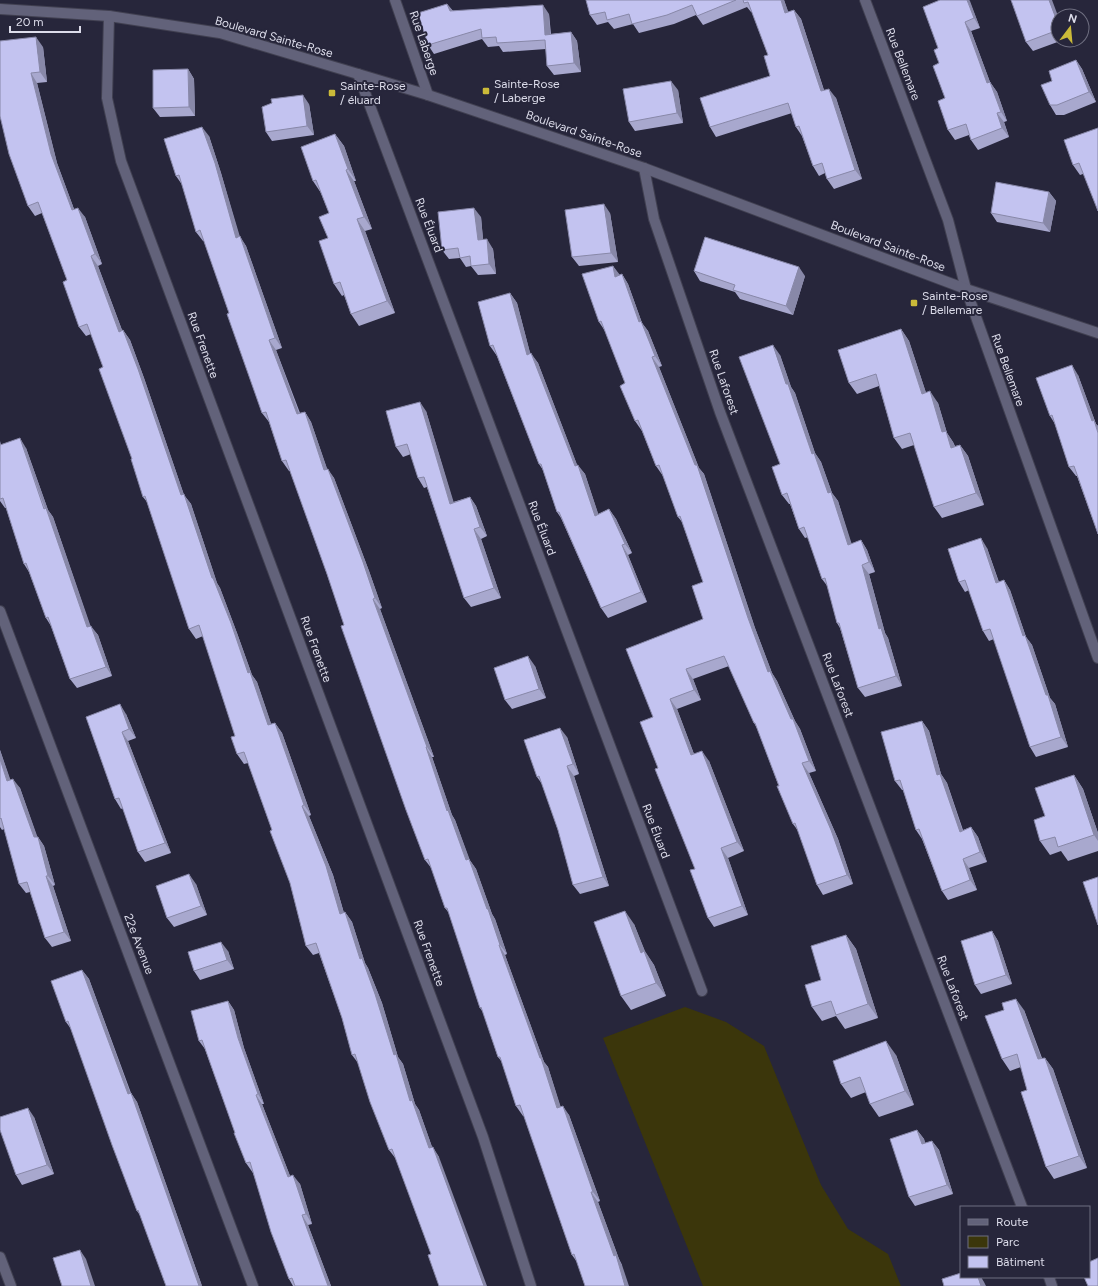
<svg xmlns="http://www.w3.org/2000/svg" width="1098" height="1286" viewBox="0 0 1098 1286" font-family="Figtree,sans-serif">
	<rect width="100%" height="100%" fill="#27263b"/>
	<!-- green -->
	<path fill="#3b360b" d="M 685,1007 L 726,1022 L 764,1046 L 821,1185 L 848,1229 L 888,1254 L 901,1286 L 703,1286 L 603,1038 Z"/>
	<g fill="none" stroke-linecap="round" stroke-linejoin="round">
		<defs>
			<path id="street" d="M 395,0 L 428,95
				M 865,0 L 948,220 L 966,289 L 1098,658
				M 109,16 L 107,98 L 121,161 L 483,1137 L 531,1286
				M 358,74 L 702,991
				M 644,168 L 654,219 L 720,412 L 1022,1207
				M 0,611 L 253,1286
				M 0,1257 L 11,1286
				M 1049,1277 L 1052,1286"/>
			<path id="secondary" d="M 0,9 L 109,16 L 220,33 L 358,74 L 428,95 L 644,168 L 966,289 L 1098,333"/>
		</defs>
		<!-- street casing -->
		<use href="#street" stroke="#414051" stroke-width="12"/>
		<!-- secondary casing -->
		<use href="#secondary" stroke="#414051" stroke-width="12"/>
		<!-- street -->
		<use href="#street" stroke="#62627a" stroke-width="10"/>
		<!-- secondary -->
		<use href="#secondary" stroke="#62627a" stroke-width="10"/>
	</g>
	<!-- wall -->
	<path fill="#a8a8ce" d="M 586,0 L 784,0 L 788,12 L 794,10 L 801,19 L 824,90 L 836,98 L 862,179 L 834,189 L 827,179 L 825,173 L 819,176 L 813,166 L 802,136 L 796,127 L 792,113 L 716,137 L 710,127 L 770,76 L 768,55 L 752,12 L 751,12 L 747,7 L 703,25 L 696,15 L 674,24 L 639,33 L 633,24 L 614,29 L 608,22 L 597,25 L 590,15 Z
		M 969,0 L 980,28 L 971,31 L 990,82 L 997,92 L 1007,121 L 1004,122 L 1009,137 L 978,150 L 971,140 L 969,135 L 955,140 L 948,130 L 945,98 L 938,48 Z
		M 447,4 L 453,11 L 549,14 L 551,34 L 571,32 L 577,41 L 581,72 L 554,75 L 547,66 L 546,49 L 503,52 L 499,46 L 488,47 L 482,39 L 434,54 L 428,45 Z
		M 1058,16 L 1058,40 L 1063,40 L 1033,51 L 1026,42 Z
		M 43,47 L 47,82 L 37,83 L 57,163 L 74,209 L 85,217 L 102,264 L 98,266 L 122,330 L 123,330 L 130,340 L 144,378 L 184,495 L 191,504 L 217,583 L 220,588 L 237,633 L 252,675 L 257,682 L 271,724 L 275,723 L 282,733 L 311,815 L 309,816 L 333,875 L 344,913 L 345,912 L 352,922 L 365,963 L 368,968 L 382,1003 L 398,1057 L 403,1064 L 415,1104 L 419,1110 L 432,1147 L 439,1157 L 431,1254 L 396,1159 L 389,1150 L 358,1063 L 352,1055 L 342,1018 L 319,953 L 313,955 L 306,946 L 290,883 L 272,830 L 248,763 L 244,764 L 237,754 L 235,736 L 203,636 L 196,639 L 189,629 L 147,502 L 143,497 L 132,459 L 103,367 L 91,334 L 86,336 L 79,327 L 67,280 L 42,213 L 35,216 L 28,206 L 0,116 Z
		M 1076,60 L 1082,69 L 1096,102 L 1064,115 L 1056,115 L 1050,105 L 1052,81 Z
		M 188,69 L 194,79 L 195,116 L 160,117 L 153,108 Z
		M 678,90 L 683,123 L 635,131 L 629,122 Z
		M 309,104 L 314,135 L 272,141 L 266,132 Z
		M 1098,128 L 1083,174 L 1080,175 L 1073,165 Z
		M 335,134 L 344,146 L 356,181 L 354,181 L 372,229 L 365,231 L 395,313 L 359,326 L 351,314 L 344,295 L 342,296 L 334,284 L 328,238 L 329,213 L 321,193 L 313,181 Z
		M 209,136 L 221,173 L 239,236 L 246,246 L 282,348 L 276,350 L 300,413 L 305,412 L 311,422 L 327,469 L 334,478 L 369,571 L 382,608 L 380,609 L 434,757 L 432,757 L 452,815 L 455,820 L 469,859 L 476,869 L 492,914 L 495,919 L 507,954 L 505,955 L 544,1062 L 548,1067 L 560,1106 L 569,1115 L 600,1201 L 598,1202 L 619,1259 L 622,1265 L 577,1262 L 572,1255 L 524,1116 L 523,1116 L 516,1106 L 502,1062 L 498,1057 L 483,1012 L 480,1008 L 449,913 L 445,908 L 432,869 L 425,860 L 327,574 L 290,471 L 289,471 L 282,461 L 269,422 L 262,413 L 229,313 L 204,241 L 203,241 L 196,232 L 183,186 L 176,176 Z
		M 1049,192 L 1056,201 L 1050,232 L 997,222 L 991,213 Z
		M 610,213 L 618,262 L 579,266 L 572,257 Z
		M 481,217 L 483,240 L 493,249 L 496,274 L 478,275 L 471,266 L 466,267 L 460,258 L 449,259 L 442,250 Z
		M 613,266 L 619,275 L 622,274 L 628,284 L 642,323 L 648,331 L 662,366 L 659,367 L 699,468 L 704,474 L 755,628 L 772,673 L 777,681 L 795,721 L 800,729 L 816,771 L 809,773 L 838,839 L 853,884 L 823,895 L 817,885 L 799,832 L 793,824 L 757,728 L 754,723 L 729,666 L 693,679 L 701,700 L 677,709 L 694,754 L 709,761 L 744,851 L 728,858 L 748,915 L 714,927 L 708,918 L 695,869 L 658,768 L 653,717 L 703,619 L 703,582 L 682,522 L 678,517 L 663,476 L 656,466 L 642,431 L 635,421 L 625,383 L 605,331 L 599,322 Z
		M 694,271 L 805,276 L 793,315 L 740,299 L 735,292 L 700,281 Z
		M 510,293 L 517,303 L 530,353 L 538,363 L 577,465 L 585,474 L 598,514 L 609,509 L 616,519 L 632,553 L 628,555 L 647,602 L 608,618 L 601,608 L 561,518 L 557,512 L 543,470 L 539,464 L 497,356 L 490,346 Z
		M 901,329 L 909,341 L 926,393 L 938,403 L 947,433 L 953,442 L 955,446 L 960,445 L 968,456 L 984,505 L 942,518 L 934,507 L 914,445 L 902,449 L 894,438 L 879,386 L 857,394 L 849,383 Z
		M 780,355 L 791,387 L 795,393 L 815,453 L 821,462 L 832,493 L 838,501 L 851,544 L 861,540 L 867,550 L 875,572 L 869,574 L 885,633 L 888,638 L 902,686 L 865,697 L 858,688 L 840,628 L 837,623 L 828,587 L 822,579 L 808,537 L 805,538 L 799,529 L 790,504 L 789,504 L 782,495 L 780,464 Z
		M 1078,375 L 1096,424 L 1098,426 L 1098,534 L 1077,476 L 1076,476 L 1069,467 L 1055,424 L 1050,416 Z
		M 426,411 L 453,502 L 470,497 L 476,506 L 487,536 L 481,539 L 501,598 L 471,607 L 464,598 L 427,487 L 424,488 L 418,478 L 411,454 L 403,457 L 396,447 Z
		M 0,441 L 1,445 L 26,448 L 48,510 L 53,517 L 90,626 L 98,635 L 112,676 L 77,688 L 70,679 L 51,626 L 46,618 L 29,572 L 24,564 L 6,508 L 5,508 L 0,501 Z
		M 987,548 L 999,582 L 1004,580 L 1010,590 L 1026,637 L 1032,645 L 1050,698 L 1055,704 L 1068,747 L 1036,757 L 1030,747 L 994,639 L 989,641 L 983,631 L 969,590 L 965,592 L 959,582 Z
		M 535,666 L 546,698 L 512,709 L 505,700 Z
		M 126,714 L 136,738 L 128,741 L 171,853 L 145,862 L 138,852 L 123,808 L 121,809 L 115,799 L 86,717 Z
		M 922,721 L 929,731 L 941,774 L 947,783 L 963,830 L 971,827 L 978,837 L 987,862 L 969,868 L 977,890 L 948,900 L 942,891 L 922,839 L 916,830 L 903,790 L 902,790 L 895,781 Z
		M 567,737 L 579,774 L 574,776 L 609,886 L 580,894 L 573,885 L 558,830 L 542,784 L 537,777 Z
		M 0,750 L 10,780 L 20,788 L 37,837 L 38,837 L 44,846 L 55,885 L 53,886 L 71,941 L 52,947 L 45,938 L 30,892 L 26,893 L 19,884 L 4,829 L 2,830 L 0,827 Z
		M 1074,775 L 1083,789 L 1098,833 L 1098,851 L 1068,861 L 1061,851 L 1050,855 L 1040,841 L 1045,816 Z
		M 196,884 L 207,915 L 174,927 L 167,918 Z
		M 634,924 L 645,952 L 654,965 L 666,996 L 631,1010 L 621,996 Z
		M 992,931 L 998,941 L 1012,984 L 981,994 L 975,985 Z
		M 846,935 L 856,949 L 878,1018 L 845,1029 L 836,1016 L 822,1021 L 812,1007 Z
		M 228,951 L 234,969 L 200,980 L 194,971 Z
		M 82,970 L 89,979 L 131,1093 L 137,1102 L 202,1286 L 140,1215 L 137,1211 L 71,1029 L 66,1022 Z
		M 228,1001 L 234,1010 L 244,1048 L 264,1104 L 262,1104 L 290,1176 L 300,1184 L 312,1224 L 308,1225 L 331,1286 L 293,1286 L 289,1279 L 253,1173 L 246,1163 L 205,1049 L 199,1041 Z
		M 1024,1010 L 1042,1058 L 1045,1058 L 1053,1069 L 1087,1168 L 1054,1179 L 1046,1167 L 1027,1090 L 1021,1067 L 1010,1071 L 1002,1059 Z
		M 896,1055 L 914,1105 L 879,1117 L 870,1104 L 866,1092 L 851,1098 L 841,1084 Z
		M 34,1117 L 54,1174 L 22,1185 L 16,1175 Z
		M 917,1130 L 924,1139 L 925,1143 L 932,1141 L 939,1150 L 953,1194 L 915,1206 L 909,1197 Z"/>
	<!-- shaded-wall -->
	<path fill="#8888a8" d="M 781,0 L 784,0 L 792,22 L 785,13 Z
		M 967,0 L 969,0 L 970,1 L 980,28 L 974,18 Z
		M 1049,0 L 1052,0 L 1058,16 L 1058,24 Z
		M 447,4 L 454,12 L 450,11 Z
		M 543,5 L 549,14 L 551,44 L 545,35 Z
		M 794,10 L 801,19 L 827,100 L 821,91 Z
		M 965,22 L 971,31 L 994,93 L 987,83 Z
		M 571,32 L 577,41 L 581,72 L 574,63 Z
		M 36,37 L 43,47 L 47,82 L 40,72 Z
		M 1076,60 L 1082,69 L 1096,102 L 1089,92 Z
		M 188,69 L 194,79 L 195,116 L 189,107 Z
		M 31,73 L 37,83 L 57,163 L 78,220 L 72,210 L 51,154 Z
		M 671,81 L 678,90 L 683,123 L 677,113 Z
		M 990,82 L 997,92 L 1007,121 L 1001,112 Z
		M 829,89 L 836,98 L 862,179 L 855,170 Z
		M 303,95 L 309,104 L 314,135 L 307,126 Z
		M 997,113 L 1004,122 L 1009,137 L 1002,128 Z
		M 202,127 L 209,136 L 221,173 L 243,247 L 236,238 Z
		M 335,134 L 344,146 L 356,181 L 348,169 Z
		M 346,170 L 354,181 L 372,229 L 364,217 Z
		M 1049,192 L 1056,201 L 1050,232 L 1043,223 Z
		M 604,204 L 610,213 L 618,262 L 611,253 Z
		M 78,208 L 85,217 L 102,264 L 95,254 Z
		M 474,208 L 481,217 L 484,249 L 478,240 Z
		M 357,219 L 365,231 L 395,313 L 387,301 Z
		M 240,236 L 246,246 L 282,348 L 275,338 Z
		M 487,239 L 493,249 L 496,274 L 489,264 Z
		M 91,256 L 98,266 L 126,341 L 119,332 Z
		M 613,266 L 620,275 L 615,277 Z
		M 799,267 L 805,276 L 793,315 L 786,306 Z
		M 622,274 L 628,284 L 642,323 L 648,331 L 662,366 L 655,356 L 639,322 Z
		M 510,293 L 517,303 L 533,364 L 527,355 Z
		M 901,329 L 909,341 L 930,405 L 922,394 Z
		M 123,330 L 130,340 L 144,378 L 184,495 L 191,504 L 217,583 L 220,588 L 237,633 L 252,675 L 257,682 L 275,735 L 268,725 L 212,578 L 181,495 Z
		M 269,340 L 276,350 L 303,424 L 297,414 Z
		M 773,345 L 780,355 L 791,387 L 795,393 L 815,453 L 821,462 L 832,493 L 838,501 L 855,554 L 848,545 L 828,493 L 812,454 L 786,384 Z
		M 531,353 L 538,363 L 581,475 L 575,466 Z
		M 652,357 L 659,367 L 699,468 L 704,474 L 755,628 L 772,673 L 777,681 L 795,721 L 800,729 L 816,771 L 809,761 L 791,719 L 768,672 L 748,618 L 695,465 Z
		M 1072,365 L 1078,375 L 1096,424 L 1098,426 L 1098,433 L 1092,421 Z
		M 930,391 L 938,403 L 947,433 L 953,442 L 959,459 L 951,448 L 942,432 Z
		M 420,402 L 426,411 L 457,513 L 450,504 Z
		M 305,412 L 311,422 L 331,480 L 324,470 Z
		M 20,438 L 26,448 L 48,510 L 53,517 L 94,636 L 87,627 Z
		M 960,445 L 968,456 L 984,505 L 976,493 Z
		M 578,465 L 585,474 L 602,525 L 595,516 Z
		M 328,469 L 334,478 L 369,571 L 382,608 L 375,598 Z
		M 470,497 L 476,506 L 487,536 L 480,527 Z
		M 609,509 L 616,519 L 632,553 L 625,544 Z
		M 474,529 L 481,539 L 501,598 L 494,588 Z
		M 981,538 L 987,548 L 1002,592 L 996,583 Z
		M 861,540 L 867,550 L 875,572 L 869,562 Z
		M 622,545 L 628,555 L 647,602 L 641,592 Z
		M 862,565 L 869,574 L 885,633 L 888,638 L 902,686 L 896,676 L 879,629 Z
		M 1004,580 L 1010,590 L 1026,637 L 1032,645 L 1050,698 L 1055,704 L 1068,747 L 1061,737 L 1046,695 L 1023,636 Z
		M 373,599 L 380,609 L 434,757 L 427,747 Z
		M 91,626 L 98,635 L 112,676 L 106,667 Z
		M 528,656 L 535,666 L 546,698 L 539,689 Z
		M 686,669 L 693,679 L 701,700 L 694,690 Z
		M 670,699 L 677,709 L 698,765 L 691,755 Z
		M 120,704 L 126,714 L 136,738 L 129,729 Z
		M 922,721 L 929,731 L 941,774 L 947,783 L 966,841 L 960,832 L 937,775 Z
		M 275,723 L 282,733 L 311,815 L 304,805 Z
		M 560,728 L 567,737 L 579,774 L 573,764 Z
		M 122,732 L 128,741 L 171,853 L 165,843 Z
		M 426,747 L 432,757 L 452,815 L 455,820 L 471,863 L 469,859 L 476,869 L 492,914 L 495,919 L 507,954 L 500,945 L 447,811 Z
		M 0,750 L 14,790 L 7,781 L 0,759 Z
		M 702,751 L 709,761 L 744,851 L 737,842 Z
		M 802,763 L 809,773 L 838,839 L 853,884 L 847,875 Z
		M 567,766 L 574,776 L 609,886 L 603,877 Z
		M 1074,775 L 1083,789 L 1098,833 L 1098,841 L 1094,835 Z
		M 13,779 L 20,788 L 40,844 L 38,837 L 44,846 L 55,885 L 48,876 Z
		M 302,806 L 309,816 L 333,875 L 347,924 L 340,914 Z
		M 971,827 L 978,837 L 987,862 L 980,852 Z
		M 721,848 L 728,858 L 748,915 L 742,906 Z
		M 963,859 L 969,868 L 977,890 L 970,880 Z
		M 189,874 L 196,884 L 207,915 L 201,906 Z
		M 46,876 L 53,886 L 71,941 L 64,932 Z
		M 625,911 L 634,924 L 645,951 L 654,965 L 666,996 L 656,983 L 641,953 Z
		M 345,912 L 352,922 L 365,963 L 368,968 L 382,1003 L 398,1057 L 403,1064 L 415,1104 L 419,1110 L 436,1158 L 429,1148 L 410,1101 L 360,959 Z
		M 992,931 L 998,941 L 1012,984 L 1006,975 Z
		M 846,935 L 856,949 L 878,1018 L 868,1004 Z
		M 221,942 L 228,951 L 234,969 L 227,960 Z
		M 499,945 L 505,955 L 544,1062 L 548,1067 L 564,1117 L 557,1108 Z
		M 82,970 L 89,979 L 134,1103 L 128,1094 Z
		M 1016,999 L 1024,1010 L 1046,1071 L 1038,1059 Z
		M 228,1001 L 234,1010 L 244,1048 L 264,1104 L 258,1094 L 238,1038 Z
		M 886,1041 L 896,1055 L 914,1105 L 905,1091 Z
		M 1045,1058 L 1053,1069 L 1087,1168 L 1079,1156 Z
		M 131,1093 L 137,1102 L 202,1286 L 199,1286 L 194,1274 Z
		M 256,1095 L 262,1104 L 294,1186 L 288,1177 Z
		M 563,1106 L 569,1115 L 600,1201 L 593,1192 Z
		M 28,1108 L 34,1117 L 54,1174 L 47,1165 Z
		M 917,1130 L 924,1139 L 928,1153 L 922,1144 Z
		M 932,1141 L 939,1150 L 953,1194 L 947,1185 Z
		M 433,1147 L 439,1157 L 487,1286 L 484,1286 Z
		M 293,1175 L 300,1184 L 312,1224 L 306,1214 Z
		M 591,1192 L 598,1202 L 619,1259 L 622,1265 L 629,1286 L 625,1286 Z
		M 302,1215 L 308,1225 L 331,1286 L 328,1286 Z
		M 80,1250 L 86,1259 L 95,1286 L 91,1286 Z
		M 978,1277 L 981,1277 L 984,1282 L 986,1286 L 981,1286 Z"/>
	<!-- building -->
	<path fill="#c3c3f0" stroke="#8888a8" d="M 586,0 L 736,0 L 697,16 L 692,5 L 667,15 L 632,24 L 629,14 L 607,20 L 605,12 L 590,15 Z
		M 743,0 L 781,0 L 785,13 L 794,10 L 821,91 L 829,89 L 855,170 L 827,179 L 822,163 L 813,166 L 799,126 L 796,127 L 788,103 L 710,127 L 700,98 L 770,76 L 764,56 L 768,55 L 748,2 L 744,3 Z
		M 940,0 L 967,0 L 974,18 L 965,22 L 987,83 L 990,82 L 1001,112 L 997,113 L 1002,128 L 971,140 L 966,124 L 948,130 L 938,101 L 945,98 L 933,66 L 939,63 L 934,50 L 938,48 L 923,7 Z
		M 1011,0 L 1049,0 L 1058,24 L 1058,30 L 1026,42 Z
		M 447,4 L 450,11 L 543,5 L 545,35 L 571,32 L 574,63 L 547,66 L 545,40 L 497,43 L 496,37 L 482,38 L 481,29 L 428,45 L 418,13 Z
		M 36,37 L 40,72 L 31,73 L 51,154 L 72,210 L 78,208 L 95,254 L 91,256 L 119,332 L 123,330 L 138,369 L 181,495 L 184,494 L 212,578 L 213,578 L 231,623 L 248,673 L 250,672 L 268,725 L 275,723 L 304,805 L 302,806 L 326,866 L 340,914 L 345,912 L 360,959 L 362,958 L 375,994 L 394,1055 L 396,1054 L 410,1101 L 412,1100 L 429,1148 L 433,1147 L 484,1286 L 439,1286 L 428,1255 L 431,1254 L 392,1149 L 389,1150 L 370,1102 L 355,1054 L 352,1055 L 342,1018 L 316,943 L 306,946 L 290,883 L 270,831 L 272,830 L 244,752 L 237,754 L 231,737 L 235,736 L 199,625 L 189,629 L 145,496 L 143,497 L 131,459 L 132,459 L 99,369 L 103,367 L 87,324 L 79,327 L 63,282 L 67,280 L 38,202 L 28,206 L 9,154 L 0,116 L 0,41 Z
		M 1076,60 L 1089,92 L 1057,105 L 1050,105 L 1041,85 L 1052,81 L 1049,71 Z
		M 188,69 L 189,107 L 153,108 L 153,70 Z
		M 671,81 L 677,113 L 629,122 L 623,89 Z
		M 303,95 L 307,126 L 266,132 L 262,107 L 272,103 L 271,99 Z
		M 202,127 L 215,163 L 236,238 L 240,236 L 275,338 L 269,340 L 297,414 L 305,412 L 324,470 L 328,469 L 363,562 L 375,598 L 373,599 L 427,747 L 426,747 L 447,811 L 448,810 L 466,860 L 469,859 L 487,909 L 488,909 L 500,945 L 499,945 L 540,1058 L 541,1058 L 557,1108 L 563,1106 L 593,1192 L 591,1192 L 614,1256 L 616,1255 L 625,1286 L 585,1286 L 574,1254 L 572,1255 L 520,1105 L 516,1106 L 500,1057 L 498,1057 L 481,1007 L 480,1008 L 447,908 L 445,908 L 428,859 L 425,860 L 406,810 L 341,626 L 344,625 L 327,574 L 286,460 L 282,461 L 266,412 L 262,413 L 227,314 L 229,313 L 200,230 L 196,232 L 179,175 L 176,176 L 164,139 Z
		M 1098,128 L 1098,211 L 1079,163 L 1073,165 L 1064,140 Z
		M 335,134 L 348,169 L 346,170 L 364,217 L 357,219 L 387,301 L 351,314 L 340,282 L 334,284 L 319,241 L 328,238 L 319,217 L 329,213 L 316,180 L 313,181 L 301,147 Z
		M 996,182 L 1049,192 L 1043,223 L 991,213 Z
		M 604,204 L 611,253 L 572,257 L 565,210 Z
		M 474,208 L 478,240 L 487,239 L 489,264 L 471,266 L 470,256 L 460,258 L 458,248 L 442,250 L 438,212 Z
		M 705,237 L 799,267 L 786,306 L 733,290 L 735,285 L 694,271 Z
		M 613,266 L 615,277 L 622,274 L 639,322 L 641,321 L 655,356 L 652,357 L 695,465 L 697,465 L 748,618 L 768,672 L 770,671 L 791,719 L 793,719 L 809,761 L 802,763 L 831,830 L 847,875 L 817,885 L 795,823 L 793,824 L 777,786 L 779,786 L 755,723 L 754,723 L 724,656 L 686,669 L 694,690 L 670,699 L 691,755 L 702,751 L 737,842 L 721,848 L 742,906 L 708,918 L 690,870 L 695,869 L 655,769 L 658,768 L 640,722 L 653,717 L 626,649 L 703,619 L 692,586 L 703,582 L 680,516 L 678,517 L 659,465 L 656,466 L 638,420 L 635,421 L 620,386 L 625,383 L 601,321 L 599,322 L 582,274 Z
		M 510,293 L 527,355 L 531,353 L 575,466 L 578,465 L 595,516 L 609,509 L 625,544 L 622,545 L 641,592 L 601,608 L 559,512 L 557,512 L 541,464 L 539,464 L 493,345 L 490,346 L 478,302 Z
		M 901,329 L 922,394 L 930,391 L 942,432 L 946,431 L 951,448 L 960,445 L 976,493 L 934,507 L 910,433 L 894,438 L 876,374 L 849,383 L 838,350 Z
		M 773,345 L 786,384 L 788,384 L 812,454 L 814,453 L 828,493 L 831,492 L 848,545 L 861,540 L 869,562 L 862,565 L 879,629 L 881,628 L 896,676 L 858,688 L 839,623 L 837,623 L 825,578 L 822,579 L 804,527 L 799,529 L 787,493 L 782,495 L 772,467 L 780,464 L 739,357 Z
		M 1072,365 L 1092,421 L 1094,420 L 1098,433 L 1098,534 L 1074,466 L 1069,467 L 1052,415 L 1050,416 L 1036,378 Z
		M 420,402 L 450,504 L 470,497 L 480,527 L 474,529 L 494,588 L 464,598 L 424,477 L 418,478 L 407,444 L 396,447 L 386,411 Z
		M 20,438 L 44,509 L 46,508 L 87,627 L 91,626 L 106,667 L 70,679 L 48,617 L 46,618 L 26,563 L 24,564 L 3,498 L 0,499 L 0,445 Z
		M 981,538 L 996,583 L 1004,580 L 1023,636 L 1025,635 L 1046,695 L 1048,695 L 1061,737 L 1030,747 L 990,629 L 983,631 L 965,580 L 959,582 L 948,549 Z
		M 528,656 L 539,689 L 505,700 L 494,668 Z
		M 120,704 L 129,729 L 122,732 L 165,843 L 138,852 L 119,798 L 115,799 L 86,717 Z
		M 922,721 L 937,775 L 940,774 L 960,832 L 971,827 L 980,852 L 963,859 L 970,880 L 942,891 L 919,829 L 916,830 L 900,780 L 895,781 L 881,732 Z
		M 560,728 L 573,764 L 567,766 L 603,877 L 573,885 L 558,830 L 539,776 L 537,777 L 524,740 Z
		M 0,759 L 7,781 L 13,779 L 34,837 L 38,837 L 48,876 L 46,876 L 64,932 L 45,938 L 27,882 L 19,884 L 1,818 L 0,819 Z
		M 1074,775 L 1094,835 L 1058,847 L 1055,837 L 1040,841 L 1034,820 L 1045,816 L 1035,788 Z
		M 189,874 L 201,906 L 167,918 L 156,886 Z
		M 1098,877 L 1098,925 L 1083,882 Z
		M 625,911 L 641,953 L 644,951 L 656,983 L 621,996 L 594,922 Z
		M 992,931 L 1006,975 L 975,985 L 961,941 Z
		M 846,935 L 868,1004 L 836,1015 L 831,1001 L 812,1007 L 805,985 L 821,980 L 811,946 Z
		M 221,942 L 227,960 L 194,971 L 188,952 Z
		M 82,970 L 128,1094 L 131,1093 L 199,1286 L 166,1286 L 138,1210 L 137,1211 L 112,1145 L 68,1021 L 66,1022 L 51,981 Z
		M 1016,999 L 1038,1059 L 1045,1058 L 1079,1156 L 1046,1167 L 1021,1092 L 1027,1090 L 1017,1054 L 1002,1059 L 985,1016 L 1004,1010 L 1002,1003 Z
		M 228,1001 L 238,1038 L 258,1094 L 256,1095 L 288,1177 L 293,1175 L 306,1214 L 302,1215 L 328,1286 L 295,1286 L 292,1278 L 289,1279 L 271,1232 L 250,1162 L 246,1163 L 234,1133 L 235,1133 L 202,1040 L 199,1041 L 191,1011 Z
		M 886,1041 L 905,1091 L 870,1104 L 860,1077 L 841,1084 L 833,1061 Z
		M 28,1108 L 47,1165 L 16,1175 L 0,1130 L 0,1117 Z
		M 917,1130 L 922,1144 L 932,1141 L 947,1185 L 909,1197 L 890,1139 Z
		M 80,1250 L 91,1286 L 62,1286 L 53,1258 Z
		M 1098,1258 L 1098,1286 L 1088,1286 L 1084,1277 L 1089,1277 L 1089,1262 Z
		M 961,1273 L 961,1277 L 978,1277 L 981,1286 L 944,1286 L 942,1279 Z"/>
	<!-- markers -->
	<g fill="#cbba39" stroke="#27263b" stroke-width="1.5">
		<rect x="482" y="87" width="8" height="8" rx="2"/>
		<rect x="328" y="89" width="8" height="8" rx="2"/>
		<rect x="910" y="299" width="8" height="8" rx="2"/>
	</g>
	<g text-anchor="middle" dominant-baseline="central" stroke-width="4" stroke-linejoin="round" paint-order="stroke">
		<!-- street labels -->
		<g font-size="12" fill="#dcdcea" stroke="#27263b">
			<text transform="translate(274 37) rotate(16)">Boulevard Sainte-Rose</text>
			<text transform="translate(424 43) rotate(71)">Rue Laberge</text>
			<text transform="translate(903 64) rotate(69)">Rue Bellemare</text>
			<text transform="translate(584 134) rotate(19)">Boulevard Sainte-Rose</text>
			<text transform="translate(429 225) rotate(69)">Rue Éluard</text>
			<text transform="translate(888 246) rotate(21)">Boulevard Sainte-Rose</text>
			<text transform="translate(203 345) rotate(70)">Rue Frenette</text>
			<text transform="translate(1008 370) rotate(70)">Rue Bellemare</text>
			<text transform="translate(724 382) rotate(71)">Rue Laforest</text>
			<text transform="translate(542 528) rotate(69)">Rue Éluard</text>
			<text transform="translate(316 649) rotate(70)">Rue Frenette</text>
			<text transform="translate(838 685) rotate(69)">Rue Laforest</text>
			<text transform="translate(656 831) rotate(69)">Rue Éluard</text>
			<text transform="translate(139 944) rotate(69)">22e Avenue</text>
			<text transform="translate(429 953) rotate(70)">Rue Frenette</text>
			<text transform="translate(953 988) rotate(69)">Rue Laforest</text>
		</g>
		<!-- poi labels -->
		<g font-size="12" fill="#dcdcea" stroke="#27263b" text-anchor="start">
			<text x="494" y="84">Sainte-Rose<tspan x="494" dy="14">/ Laberge</tspan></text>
			<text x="340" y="86">Sainte-Rose<tspan x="340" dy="14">/ éluard</tspan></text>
			<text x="922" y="296">Sainte-Rose<tspan x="922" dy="14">/ Bellemare</tspan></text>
		</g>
	</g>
	<!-- legend -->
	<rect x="960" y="1206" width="130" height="72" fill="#27263b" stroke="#6f6f81"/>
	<rect x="968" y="1219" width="20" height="6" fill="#62627a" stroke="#6f6f81"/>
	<text x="996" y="1226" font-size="12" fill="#dcdcea">Route</text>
	<rect x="968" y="1236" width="20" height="12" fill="#3b360b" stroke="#6f6f81"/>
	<text x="996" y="1246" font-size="12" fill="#dcdcea">Parc</text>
	<rect x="968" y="1256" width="20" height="12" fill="#c3c3f0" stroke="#6f6f81"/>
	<text x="996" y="1266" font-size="12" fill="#dcdcea">Bâtiment</text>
	<!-- north arrow -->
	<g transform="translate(1070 28) rotate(16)"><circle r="19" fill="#27263b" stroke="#6f6f81"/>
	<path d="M0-3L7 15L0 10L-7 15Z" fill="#cbba39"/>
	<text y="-6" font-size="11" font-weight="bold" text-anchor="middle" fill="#dcdcea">N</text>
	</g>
	<!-- scale -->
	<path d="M10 26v6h70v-6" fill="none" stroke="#dcdcea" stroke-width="2"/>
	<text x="16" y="26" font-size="12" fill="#dcdcea" stroke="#27263b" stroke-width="3" paint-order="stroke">20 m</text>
</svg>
